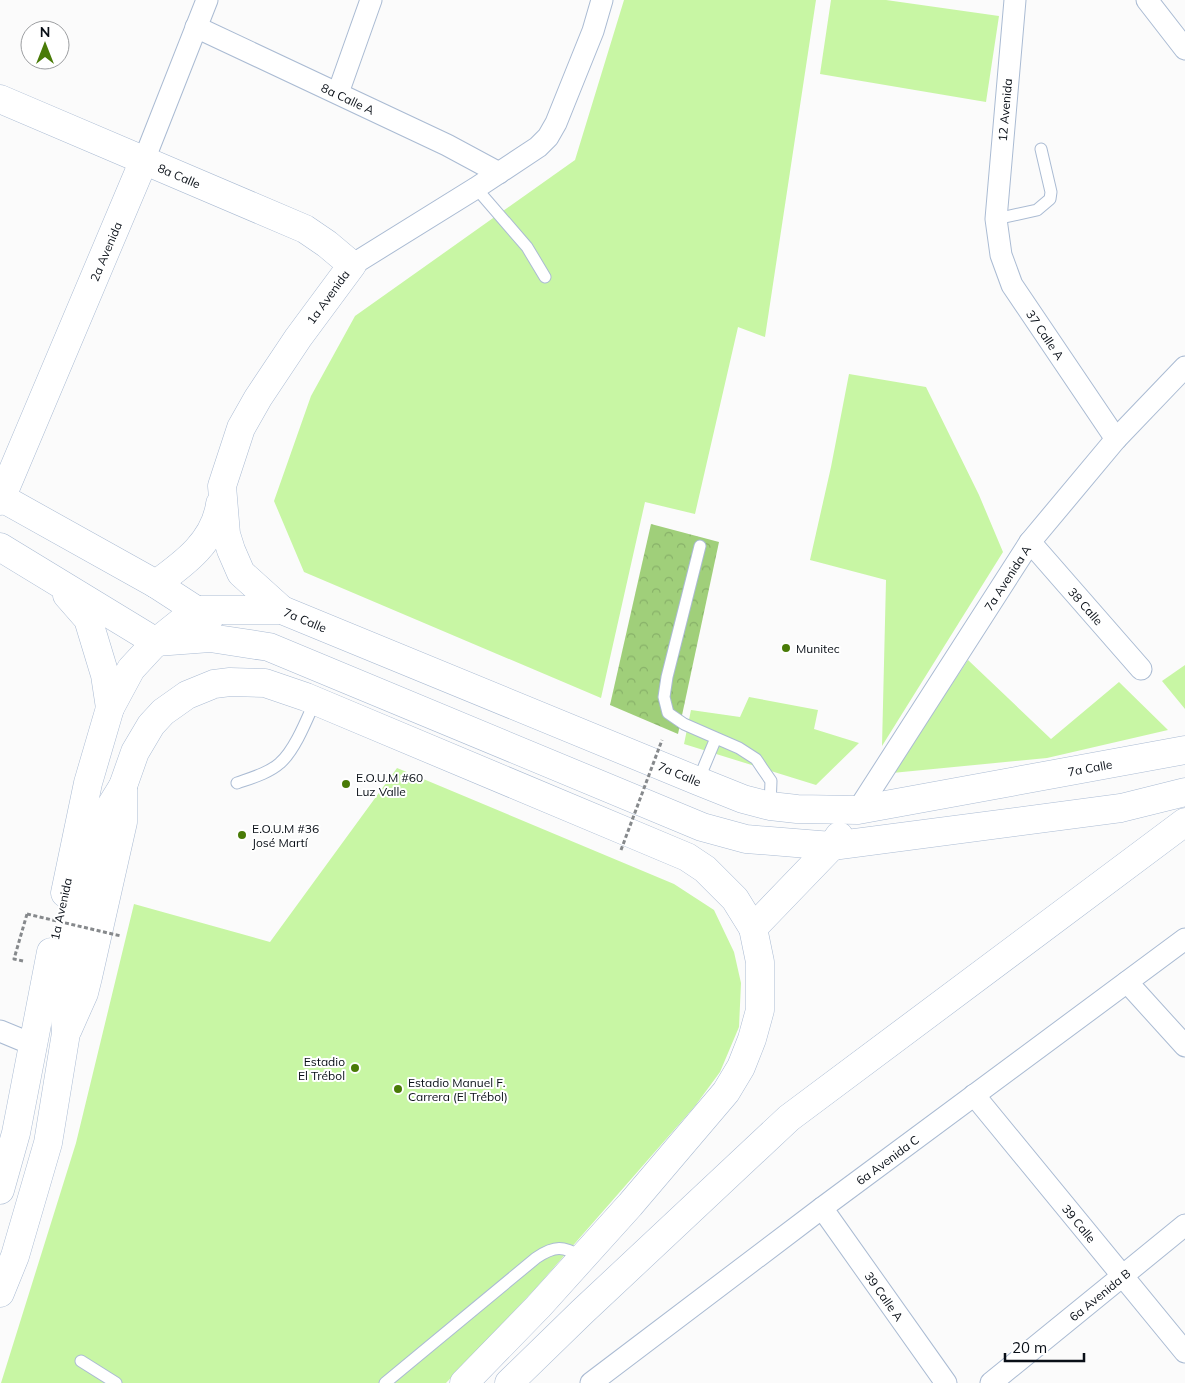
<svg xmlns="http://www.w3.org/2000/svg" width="1185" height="1383" viewBox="0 0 1185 1383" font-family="Mulish,sans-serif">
	<defs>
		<pattern id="forest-crowns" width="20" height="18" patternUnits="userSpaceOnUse" patternTransform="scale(1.25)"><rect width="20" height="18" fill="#a0cf7a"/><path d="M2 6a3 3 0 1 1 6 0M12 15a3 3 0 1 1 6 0" fill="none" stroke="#88b169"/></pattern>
	</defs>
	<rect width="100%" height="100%" fill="#fbfbfb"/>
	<!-- green -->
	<path fill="#c8f6a4" d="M 624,0 L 816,0 L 765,337 L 738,327 L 695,514 L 645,502 L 601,698 L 304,572 L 274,501 L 311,396 L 355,316 L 575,160 Z
		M 831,0 L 886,0 L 999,16 L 986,102 L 820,74 Z
		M 849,374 L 926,387 L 979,495 L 1003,552 L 882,746 L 886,580 L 810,560 L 831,467 Z
		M 968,660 L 1051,739 L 1119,682 L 1168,730 L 1047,758 L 892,773 Z
		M 1185,665 L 1185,709 L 1162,681 Z
		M 749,697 L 818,710 L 814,729 L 859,743 L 816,785 L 684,744 L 691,710 L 740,717 Z
		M 397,768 L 674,884 L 714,910 L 734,952 L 741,983 L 739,1027 L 720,1072 L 695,1106 L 535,1289 L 446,1383 L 1,1383 L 76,1143 L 134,904 L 270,942 Z"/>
	<!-- forest -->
	<path fill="url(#forest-crowns)" d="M 651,524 L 719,542 L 678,734 L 610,705 Z"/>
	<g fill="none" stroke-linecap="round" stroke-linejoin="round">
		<defs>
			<path id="service" d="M 476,188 L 527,247 L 545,277
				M 996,219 L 1037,210 L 1050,199 L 1051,192 L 1041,149
				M 700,546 L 667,677 L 664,697 L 668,713 L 684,724 L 716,738
				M 698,781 L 716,738 L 739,748 L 756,759 L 762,768 L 771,781 L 770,806
				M 237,783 C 251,778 269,773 280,763 C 295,750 307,719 315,701
				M 81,1361 L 116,1383
				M 385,1383 L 536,1258 C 555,1245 563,1246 583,1257"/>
			<g id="minor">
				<path id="s1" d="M 1015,0 L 996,219 L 1001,255 L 1012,285 L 1116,439"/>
				<path d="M 1147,0 L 1185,49"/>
				<path id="s2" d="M 196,27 L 447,145 L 499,173"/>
				<path d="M 338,93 L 371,0"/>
				<path d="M 144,160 L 207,0"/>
				<path d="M 352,265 L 476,188 L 538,147 L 548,137 L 556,123 L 593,31 L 602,0"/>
				<path id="s3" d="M 1030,542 L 1141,669"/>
				<path id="s4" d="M 858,810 L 1030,542 L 1116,439 L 1185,367"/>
				<path d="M 1127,982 L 1185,1046"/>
				<path d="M 0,1031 L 34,1045"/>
				<path id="s5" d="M 974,1095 L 1185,1352"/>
				<path id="s6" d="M 822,1208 L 946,1383"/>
				<path id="s7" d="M 591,1383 L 822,1208 L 1185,939"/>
				<path id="s8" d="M 991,1383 L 1185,1225"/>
			</g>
			<g id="secondary">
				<path id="s9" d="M 0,99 L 305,229 L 327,244 L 352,265 L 298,338 L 258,398 L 241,428 L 222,486 L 226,534 L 231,550 L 241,573 L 282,610"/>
				<path d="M 0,497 L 156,584 L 196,610 L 210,617"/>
				<path id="s10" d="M 0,501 L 144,160"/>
				<path d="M 0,547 L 156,642 L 210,638 L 269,647 L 702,827 L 746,839 L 832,846 L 1121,808 L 1185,792"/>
				<path d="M 156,584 C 185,563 215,541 220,504"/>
				<path d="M 67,595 L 88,619 L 105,675 L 110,708"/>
				<path id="s11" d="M 65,893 L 88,783 L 110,708 L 131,669 L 156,642 L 196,610 L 282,610 L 698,781 L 743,799 L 770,806 L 797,809 L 858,810 L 1185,750"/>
				<path d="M 753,928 L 832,846 L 839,836"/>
				<path d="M 68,1029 L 84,993 L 88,977 L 123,822 L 123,786"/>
				<path d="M 0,1190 L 16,1133 L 51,952"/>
				<path d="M 0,1293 L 15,1256 L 48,1143 L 66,1033 L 63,991 L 65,972 L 90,866 L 102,820 L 123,786 L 135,752 L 151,725 L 163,712 L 187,695 L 214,684 L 230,682 L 265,683 L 306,697 L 687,857 L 705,869 L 735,899 L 753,928 L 760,962 L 760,1010 L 752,1039 L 741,1067 L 726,1092 L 630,1205 L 538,1307 L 464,1383"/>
			</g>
			<path id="trunk" d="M 509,1383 L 582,1312 L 789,1118 L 1185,822"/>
		</defs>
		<!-- service casing -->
		<use href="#service" stroke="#aabbd3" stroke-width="13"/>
		<!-- minor casing -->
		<use href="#minor" stroke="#aabbd3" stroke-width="23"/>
		<!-- secondary casing -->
		<use href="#secondary" stroke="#aabbd3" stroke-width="29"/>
		<!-- trunk casing -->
		<use href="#trunk" stroke="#aabbd3" stroke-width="29"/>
		<!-- path -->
		<path stroke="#86898c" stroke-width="3" stroke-dasharray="4 2.5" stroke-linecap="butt" d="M 23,961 L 14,959 L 27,914"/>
		<!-- service -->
		<use href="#service" stroke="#fff" stroke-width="11"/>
		<!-- minor -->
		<use href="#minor" stroke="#fff" stroke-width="21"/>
		<!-- secondary -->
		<use href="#secondary" stroke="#fff" stroke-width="28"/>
		<!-- trunk -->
		<use href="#trunk" stroke="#fff" stroke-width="28"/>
		<!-- path-bridge -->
		<path stroke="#86898c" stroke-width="3" stroke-dasharray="4 2.5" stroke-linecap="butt" d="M 621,850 L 662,740
			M 27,914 L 121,936"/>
	</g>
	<!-- markers -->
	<g fill="#497b07" stroke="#fff" stroke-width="2">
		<circle cx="786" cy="648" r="5"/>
		<circle cx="346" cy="784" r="5"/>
		<circle cx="242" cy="835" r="5"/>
		<circle cx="355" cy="1068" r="5"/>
		<circle cx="398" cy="1089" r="5"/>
	</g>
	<g text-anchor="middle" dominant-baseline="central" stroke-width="4" stroke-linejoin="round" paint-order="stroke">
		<!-- street labels -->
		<g font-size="12" fill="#090f17" stroke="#fff">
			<text stroke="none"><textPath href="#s2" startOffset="168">8a Calle A</textPath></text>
			<text transform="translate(1005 110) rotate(-85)">12 Avenida</text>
			<text stroke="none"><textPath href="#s9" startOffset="195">8a Calle</textPath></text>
			<text stroke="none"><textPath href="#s10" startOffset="271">2a Avenida</textPath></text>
			<text transform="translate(328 297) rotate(-54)">1a Avenida</text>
			<text stroke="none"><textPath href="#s1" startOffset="348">37 Calle A</textPath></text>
			<text stroke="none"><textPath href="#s4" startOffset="276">7a Avenida A</textPath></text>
			<text stroke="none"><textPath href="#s3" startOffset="85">38 Calle</textPath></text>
			<text stroke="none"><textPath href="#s11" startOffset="434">7a Calle</textPath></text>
			<text stroke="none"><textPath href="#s11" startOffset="1259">7a Calle</textPath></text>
			<text stroke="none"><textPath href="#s11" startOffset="839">7a Calle</textPath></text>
			<text transform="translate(61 909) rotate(-78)">1a Avenida</text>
			<text stroke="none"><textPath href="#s7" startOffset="371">6a Avenida C</textPath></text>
			<text stroke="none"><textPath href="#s5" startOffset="166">39 Calle</textPath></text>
			<text stroke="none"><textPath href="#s6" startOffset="108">39 Calle A</textPath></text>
			<text stroke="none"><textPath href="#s8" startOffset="140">6a Avenida B</textPath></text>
		</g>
		<!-- poi labels -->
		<g font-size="12" fill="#090f17" stroke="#fff" text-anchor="start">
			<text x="796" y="648">Munitec</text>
			<text x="356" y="777">E.O.U.M #60<tspan x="356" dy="14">Luz Valle</tspan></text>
			<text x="252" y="828">E.O.U.M #36<tspan x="252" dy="14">José Martí</tspan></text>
			<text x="345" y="1061" text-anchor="end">Estadio<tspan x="345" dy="14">El Trébol</tspan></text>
			<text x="408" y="1082">Estadio Manuel F.<tspan x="408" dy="14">Carrera (El Trébol)</tspan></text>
		</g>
	</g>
	<!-- north arrow -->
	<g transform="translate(45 45)"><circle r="24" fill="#ffffff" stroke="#9d9fa2"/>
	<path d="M0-4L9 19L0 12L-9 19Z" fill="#497b07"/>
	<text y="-8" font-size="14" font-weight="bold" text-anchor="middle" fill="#090f17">N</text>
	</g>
	<!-- scale -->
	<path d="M1005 1353v8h79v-8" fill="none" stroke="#090f17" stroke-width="2.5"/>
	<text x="1012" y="1353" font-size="15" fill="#090f17" stroke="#ffffff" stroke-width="4" paint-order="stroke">20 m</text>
</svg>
